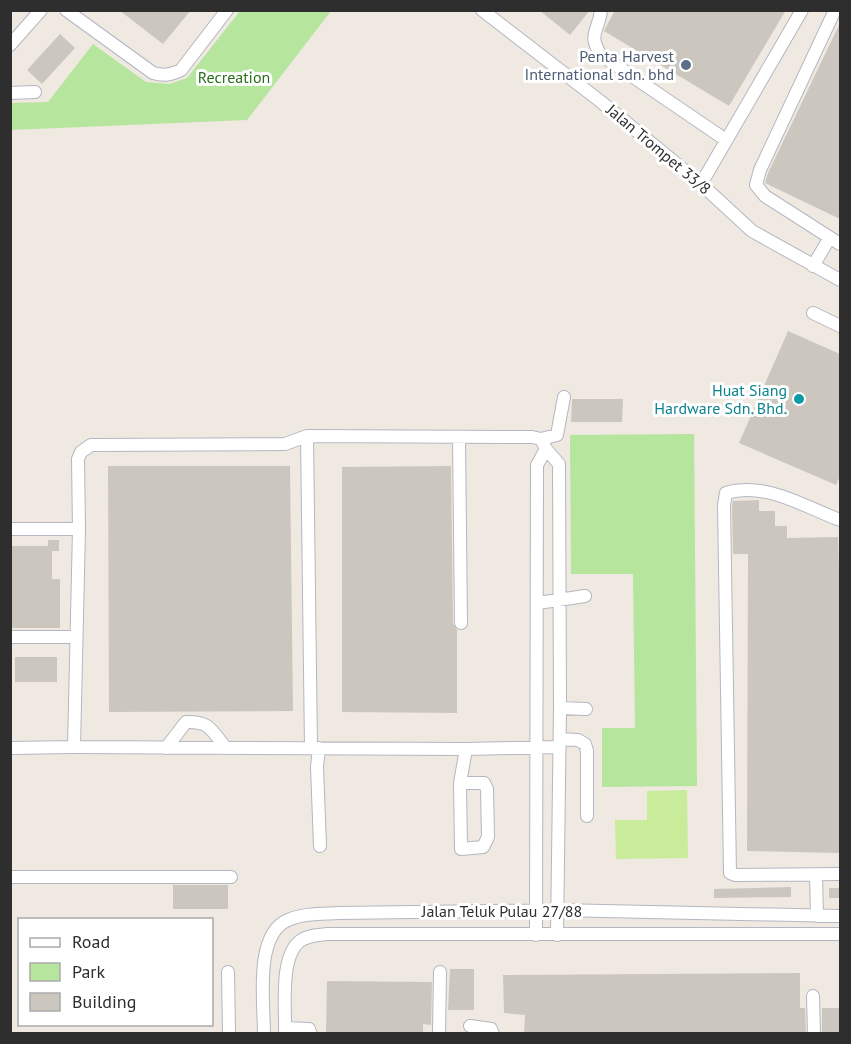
<svg xmlns="http://www.w3.org/2000/svg" width="851" height="1044" viewBox="0 0 851 1044" font-family="'PT Sans',sans-serif">
	<rect width="100%" height="100%" fill="#efe9e1"/>
	<!-- green -->
	<path fill="#b6e59e" d="M 240,11 L 331,11 L 247,120 L 11,130 L 11,103 L 48,102 L 93,44 L 146,82 L 169,84 L 187,78 Z
		M 694,434 L 697,786 L 602,787 L 602,728 L 635,728 L 633,574 L 571,574 L 570,435 Z"/>
	<!-- pitch -->
	<path fill="#c9ec9a" d="M 687,790 L 688,858 L 616,859 L 615,820 L 647,820 L 647,791 Z"/>
	<!-- building -->
	<path fill="#cbc7bf" d="M 119,10 L 191,10 L 163,44 Z
		M 539,10 L 590,10 L 570,35 Z
		M 615,10 L 786,10 L 729,106 L 604,31 Z
		M 840,23 L 840,219 L 765,183 L 768,173 Z
		M 60,34 L 75,48 L 42,84 L 27,70 Z
		M 788,331 L 840,354 L 840,476 L 836,485 L 739,443 Z
		M 572,399 L 623,399 L 622,422 L 571,422 Z
		M 108,466 L 290,466 L 293,711 L 109,712 Z
		M 451,466 L 453,623 L 457,630 L 457,713 L 342,712 L 342,467 Z
		M 759,500 L 759,511 L 775,511 L 775,526 L 787,526 L 787,538 L 838,537 L 839,566 L 840,566 L 840,853 L 747,851 L 748,554 L 733,554 L 732,506 L 733,501 Z
		M 48,540 L 59,540 L 59,551 L 52,551 L 52,579 L 60,579 L 60,628 L 10,628 L 10,546 L 48,546 Z
		M 15,657 L 57,657 L 57,682 L 15,682 Z
		M 173,885 L 228,885 L 228,909 L 173,909 Z
		M 791,887 L 791,897 L 714,898 L 714,889 Z
		M 829,888 L 840,888 L 840,898 L 829,898 Z
		M 450,969 L 474,969 L 474,1010 L 448,1010 Z
		M 800,973 L 800,1008 L 805,1008 L 806,1034 L 524,1034 L 525,1015 L 504,1013 L 503,975 Z
		M 327,981 L 432,982 L 431,1025 L 423,1024 L 423,1034 L 326,1034 Z
		M 822,1008 L 840,1008 L 840,1034 L 822,1034 Z"/>
	<g fill="none" stroke-linecap="round" stroke-linejoin="round">
		<defs>
			<path id="minor" d="M 66,10 L 153,73 C 164,76 171,75 181,70 L 227,10
				M 482,10 L 600,101 L 701,184 L 752,231 L 840,280
				M 601,10 C 599,31 587,34 601,55 L 726,140
				M 835,10 L 760,170 L 756,185 L 765,196 L 840,244
				M 10,45 L 41,10
				M 10,93 L 35,92
				M 701,184 L 802,10
				M 813,266 L 829,239
				M 813,313 L 840,326
				M 307,436 L 311,748
				M 459,438 L 461,623
				M 541,439 L 557,435 L 564,397
				M 840,520 C 805,507 765,481 726,493 L 724,505 L 730,873 L 735,875 L 840,874
				M 10,529 L 79,529
				M 538,603 L 585,596
				M 10,637 L 76,637
				M 560,708 L 586,709
				M 560,739 L 578,740 L 585,744 L 587,751 L 587,816
				M 74,747 L 79,529 L 78,459 L 81,452 L 91,445 L 285,444 L 307,436 L 532,437 L 541,439 L 546,449 L 559,464 L 560,708 L 557,935
				M 10,748 L 74,747 L 466,749 L 559,747
				M 166,748 L 186,722 C 210,721 211,730 226,748
				M 319,748 L 317,767 L 320,846
				M 460,783 L 484,783 L 487,789 L 488,837 L 483,847 L 461,849 L 460,783 L 466,749
				M 816,875 L 817,916
				M 10,877 L 231,877
				M 536,935 L 537,465 L 546,449
				M 228,972 L 229,1034
				M 813,996 L 814,1034
				M 470,1026 L 491,1029 L 493,1034
				M 285,1028 L 309,1029 L 311,1034
				M 264,1034 C 264,1003 254,934 288,920 C 304,913 323,914 339,913 L 558,910 L 840,916
				M 285,1034 C 286,1010 279,957 300,941 C 308,935 318,935 327,934 L 840,934
				M 439,1034 L 440,972"/>
		</defs>
		<!-- minor casing -->
		<use href="#minor" stroke="#b4b7c1" stroke-width="14"/>
		<!-- minor -->
		<use href="#minor" stroke="#fff" stroke-width="12"/>
	</g>
	<!-- markers -->
	<circle fill="#5c6f8a" stroke="#fff" stroke-width="2" cx="686" cy="65" r="6"/>
	<circle fill="#0f9aa8" stroke="#fff" stroke-width="2" cx="799" cy="399" r="6"/>
	<g text-anchor="middle" dominant-baseline="central" stroke-width="6" stroke-linejoin="round" paint-order="stroke">
		<!-- service labels -->
		<g font-size="16" fill="#4e5e75" stroke="#fff" text-anchor="end">
			<text x="674" y="56">Penta Harvest<tspan x="674" dy="18">International sdn. bhd</tspan></text>
		</g>
		<!-- park labels -->
		<g font-size="16" fill="#2c6e1b" stroke="#fff">
			<text x="234" y="77">Recreation</text>
		</g>
		<!-- street labels -->
		<g font-size="16" fill="#2e2e2e" stroke="#fff">
			<text transform="translate(659 149) rotate(40)">Jalan Trompet 33/8</text>
			<text x="502" y="911">Jalan Teluk Pulau 27/88</text>
		</g>
		<!-- culture labels -->
		<g font-size="16" fill="#0d838f" stroke="#fff" text-anchor="end">
			<text x="787" y="390">Huat Siang<tspan x="787" dy="18">Hardware Sdn. Bhd.</tspan></text>
		</g>
	</g>
	<!-- border -->
	<rect width="851" height="1044" fill="none" stroke="#2e2e2e" stroke-width="24"/>
	<!-- legend -->
	<rect x="18" y="918" width="195" height="108" fill="#ffffff" stroke="#ababab" stroke-width="1.5"/>
	<rect x="30" y="938" width="30" height="9" fill="#ffffff" stroke="#ababab" stroke-width="1.5"/>
	<text x="72" y="948" font-size="18" fill="#2e2e2e">Road</text>
	<rect x="30" y="963" width="30" height="18" fill="#b6e59e" stroke="#ababab" stroke-width="1.5"/>
	<text x="72" y="978" font-size="18" fill="#2e2e2e">Park</text>
	<rect x="30" y="993" width="30" height="18" fill="#cbc7bf" stroke="#ababab" stroke-width="1.5"/>
	<text x="72" y="1008" font-size="18" fill="#2e2e2e">Building</text>
</svg>
